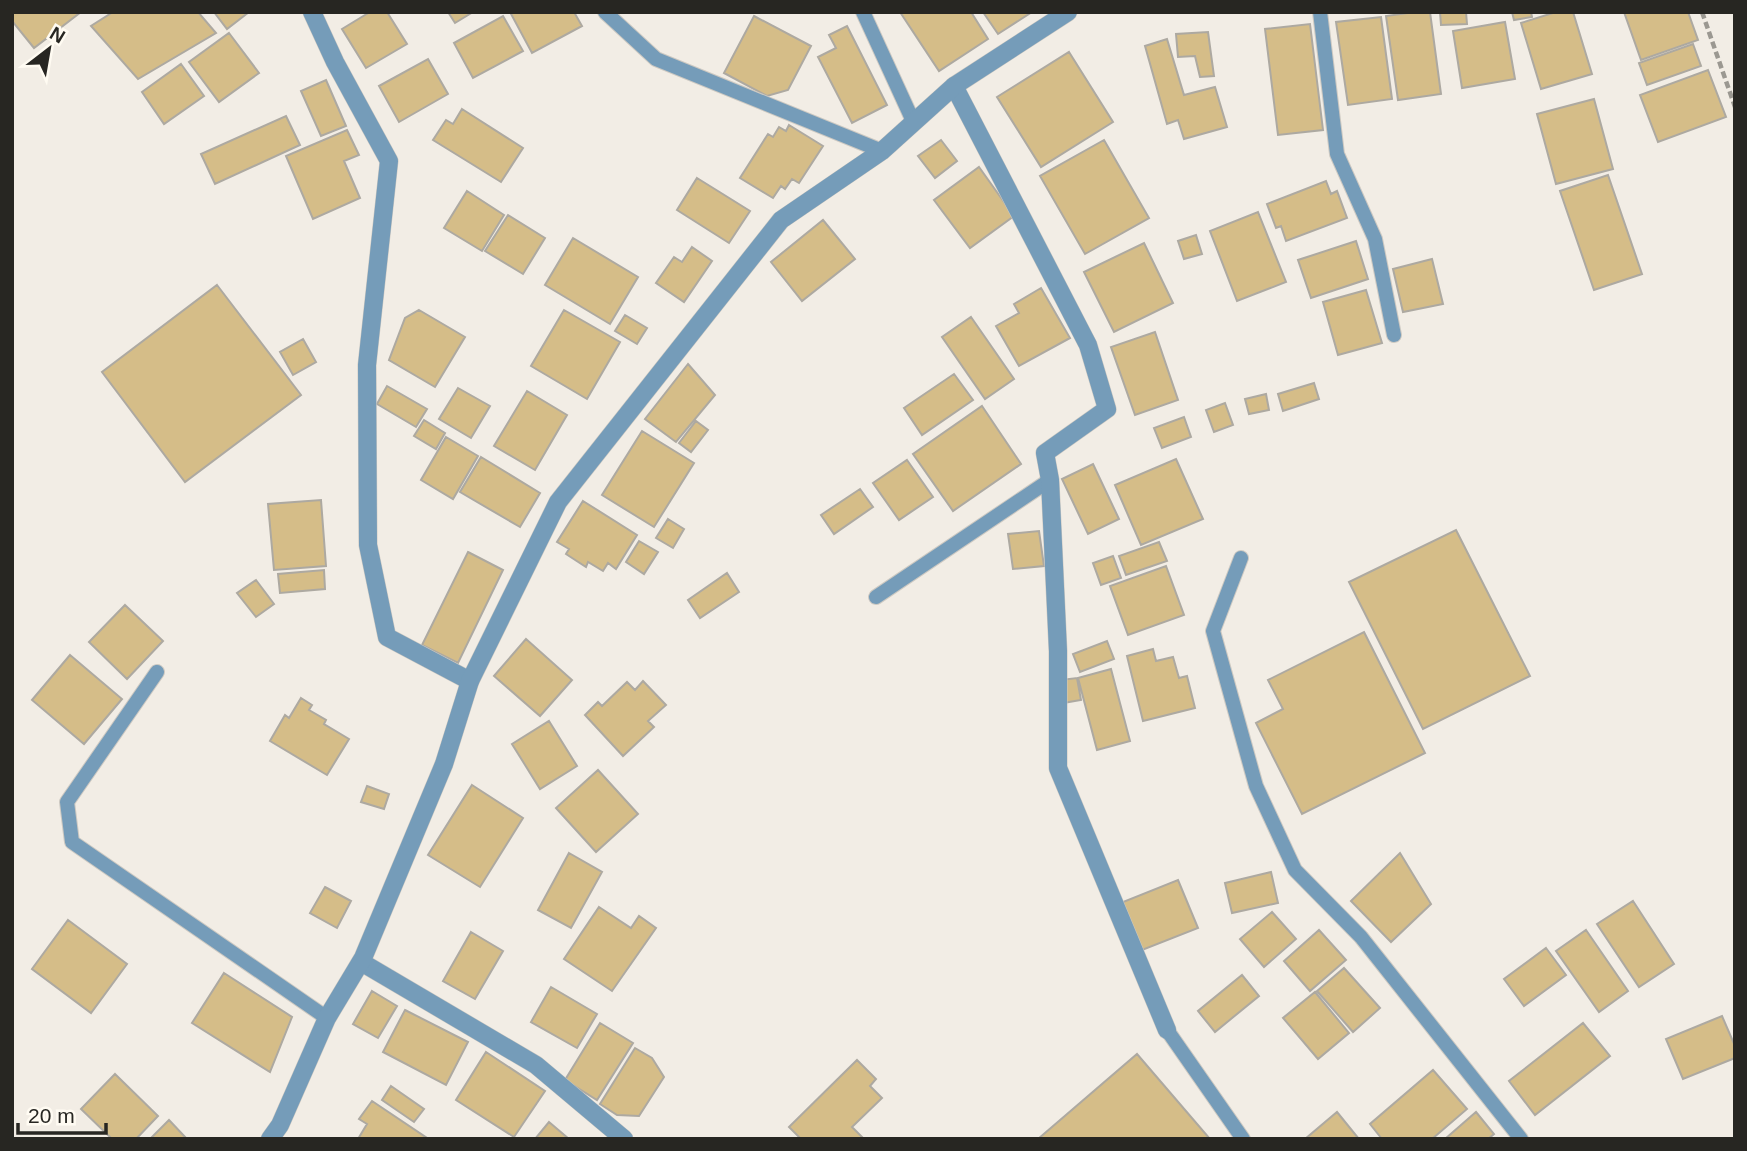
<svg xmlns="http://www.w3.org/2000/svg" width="1747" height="1151" viewBox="0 0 1747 1151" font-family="Arial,sans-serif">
	<rect width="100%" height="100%" fill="#f2ede5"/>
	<!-- building -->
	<path fill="#d5bd88" stroke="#ada9a1" stroke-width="2" d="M 12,12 L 81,12 L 34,48 L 12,21 Z
		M 113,12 L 198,12 L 216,33 L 138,79 L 91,26 Z
		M 214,12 L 249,12 L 227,29 Z
		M 370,12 L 387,12 L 407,44 L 366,68 L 342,29 Z
		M 448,12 L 473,12 L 455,23 Z
		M 510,12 L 574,12 L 582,26 L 532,53 Z
		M 900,12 L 971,12 L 988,39 L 939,71 Z
		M 983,12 L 1032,12 L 998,34 Z
		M 1415,12 L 1430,12 L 1441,94 L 1398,100 L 1386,16 Z
		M 1440,12 L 1466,12 L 1467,24 L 1441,25 Z
		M 1512,12 L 1531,12 L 1532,17 L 1514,20 Z
		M 1556,12 L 1573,12 L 1592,74 L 1541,89 L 1521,23 Z
		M 1624,12 L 1688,12 L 1698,40 L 1641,60 Z
		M 503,16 L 523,51 L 473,78 L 454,43 Z
		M 754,16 L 811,46 L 788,90 L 767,96 L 724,73 Z
		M 1381,17 L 1392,99 L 1348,105 L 1336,22 Z
		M 1505,22 L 1515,79 L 1462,88 L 1453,31 Z
		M 1310,24 L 1323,130 L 1278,135 L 1265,29 Z
		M 847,26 L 887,105 L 852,123 L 818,57 L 836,48 L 829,35 Z
		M 1208,32 L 1214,76 L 1200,77 L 1195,56 L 1178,57 L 1176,34 Z
		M 229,33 L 259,73 L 219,102 L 189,62 Z
		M 1167,39 L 1184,95 L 1215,87 L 1227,127 L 1184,139 L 1178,120 L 1167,124 L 1145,46 Z
		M 1693,44 L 1701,66 L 1647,85 L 1639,63 Z
		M 1069,52 L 1113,122 L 1041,167 L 997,97 Z
		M 428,59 L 448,94 L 399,122 L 379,86 Z
		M 181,64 L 204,96 L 164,124 L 142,92 Z
		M 1708,70 L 1726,117 L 1658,142 L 1640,95 Z
		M 326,80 L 346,126 L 321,136 L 301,91 Z
		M 1594,99 L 1613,169 L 1556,184 L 1537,114 Z
		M 462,109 L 523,148 L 501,182 L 433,140 L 446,120 L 453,124 Z
		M 286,116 L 300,145 L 215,184 L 201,154 Z
		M 789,125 L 823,146 L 799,183 L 792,179 L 785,189 L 781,186 L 773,198 L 740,178 L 768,134 L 773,137 L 779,127 L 786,131 Z
		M 347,130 L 359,155 L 344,161 L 360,198 L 313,219 L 286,156 Z
		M 941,140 L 957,161 L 935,178 L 918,156 Z
		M 1104,140 L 1149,218 L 1085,254 L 1040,176 Z
		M 979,167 L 1014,216 L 970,248 L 934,200 Z
		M 1608,175 L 1642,274 L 1594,290 L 1560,191 Z
		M 697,178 L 750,211 L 729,243 L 677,210 Z
		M 1326,181 L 1331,194 L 1337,191 L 1347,218 L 1286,241 L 1281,226 L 1276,228 L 1267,204 Z
		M 467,191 L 504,215 L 482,251 L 444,228 Z
		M 1258,212 L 1286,282 L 1237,301 L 1210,231 Z
		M 508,215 L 545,238 L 523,274 L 485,251 Z
		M 823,220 L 855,259 L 802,301 L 771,262 Z
		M 1196,235 L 1202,254 L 1184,259 L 1178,241 Z
		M 573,238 L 638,277 L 610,324 L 545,285 Z
		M 1356,241 L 1368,279 L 1311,298 L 1298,260 Z
		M 1144,243 L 1173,303 L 1114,332 L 1084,272 Z
		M 692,247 L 712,261 L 684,302 L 656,283 L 674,257 L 682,262 Z
		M 1432,259 L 1443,304 L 1403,312 L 1393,269 Z
		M 217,285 L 301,395 L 185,482 L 102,372 Z
		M 1041,288 L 1070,338 L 1019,366 L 996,326 L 1019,313 L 1014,304 Z
		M 1366,290 L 1382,343 L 1338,355 L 1323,302 Z
		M 419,310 L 465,337 L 435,387 L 389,360 L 405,318 Z
		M 564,310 L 620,342 L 587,399 L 531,366 Z
		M 625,315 L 647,328 L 637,344 L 615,331 Z
		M 971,317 L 1014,379 L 985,399 L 942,337 Z
		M 1155,332 L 1178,400 L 1135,415 L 1111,347 Z
		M 303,339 L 316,362 L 293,375 L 280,352 Z
		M 688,364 L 715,395 L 676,442 L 645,419 Z
		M 954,374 L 973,400 L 922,435 L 904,408 Z
		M 1314,383 L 1319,399 L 1283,411 L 1278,394 Z
		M 387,386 L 427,409 L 416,427 L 377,404 Z
		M 458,388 L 490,406 L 471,438 L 439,419 Z
		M 527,391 L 567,415 L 535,470 L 494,446 Z
		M 1266,394 L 1269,410 L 1249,414 L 1245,399 Z
		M 1225,403 L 1233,425 L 1214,432 L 1206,410 Z
		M 982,406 L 1021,464 L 953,511 L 913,454 Z
		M 1184,417 L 1191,437 L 1162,448 L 1154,428 Z
		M 424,420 L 445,433 L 436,449 L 414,436 Z
		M 696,421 L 708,430 L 691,452 L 679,443 Z
		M 642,431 L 694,463 L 654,527 L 602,495 Z
		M 446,437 L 478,456 L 453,499 L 421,480 Z
		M 481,457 L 540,493 L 520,527 L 460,492 Z
		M 1176,459 L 1203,519 L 1141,545 L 1115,485 Z
		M 907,460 L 933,497 L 899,520 L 873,483 Z
		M 1093,464 L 1119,519 L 1088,534 L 1062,479 Z
		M 860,489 L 873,507 L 834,534 L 821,515 Z
		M 321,500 L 326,566 L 274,570 L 268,504 Z
		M 583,501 L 637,535 L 616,569 L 608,563 L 603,571 L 588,562 L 586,567 L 566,554 L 569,549 L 557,542 Z
		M 668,519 L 684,529 L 673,548 L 656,538 Z
		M 1456,530 L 1530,676 L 1423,729 L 1349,582 Z
		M 1039,531 L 1044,566 L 1013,569 L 1008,534 Z
		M 639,541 L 658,552 L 644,574 L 626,562 Z
		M 1159,542 L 1167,561 L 1126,575 L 1119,556 Z
		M 468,552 L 503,570 L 458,663 L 422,645 Z
		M 1113,556 L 1121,578 L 1101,585 L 1093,563 Z
		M 1166,566 L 1184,615 L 1128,635 L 1110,586 Z
		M 324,570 L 325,589 L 280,593 L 278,574 Z
		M 727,573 L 739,592 L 700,618 L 688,600 Z
		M 256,580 L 274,604 L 256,617 L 237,593 Z
		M 125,605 L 163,641 L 127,679 L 89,642 Z
		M 1364,632 L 1425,753 L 1302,814 L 1256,723 L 1283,709 L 1268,680 Z
		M 526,639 L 572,680 L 540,716 L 494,676 Z
		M 1107,641 L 1114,659 L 1080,672 L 1073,654 Z
		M 1153,649 L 1156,661 L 1173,657 L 1179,678 L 1187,676 L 1195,708 L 1143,721 L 1127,656 Z
		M 70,655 L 122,699 L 84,744 L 32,700 Z
		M 1111,669 L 1130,741 L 1097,750 L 1078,678 Z
		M 1077,678 L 1081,700 L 1063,703 L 1060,680 Z
		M 643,681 L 666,705 L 648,721 L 654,727 L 623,756 L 585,715 L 598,702 L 602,706 L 627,682 L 635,690 Z
		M 301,698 L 312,705 L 309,710 L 326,720 L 324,724 L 349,739 L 327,775 L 270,741 L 285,715 L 289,718 Z
		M 549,721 L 577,766 L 540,789 L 512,744 Z
		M 598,770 L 638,814 L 596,852 L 556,808 Z
		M 472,785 L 523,818 L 480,887 L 428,855 Z
		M 367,786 L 389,794 L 384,809 L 361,802 Z
		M 569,853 L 602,872 L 571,928 L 538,910 Z
		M 1400,853 L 1431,904 L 1391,942 L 1351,901 Z
		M 1271,872 L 1278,903 L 1232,913 L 1225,883 Z
		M 1178,880 L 1198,928 L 1137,952 L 1118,904 Z
		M 325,887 L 351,901 L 337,928 L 310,913 Z
		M 1633,901 L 1674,964 L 1639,987 L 1597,924 Z
		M 599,907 L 631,928 L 639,916 L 656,928 L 612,991 L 564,959 Z
		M 1272,912 L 1296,939 L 1264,967 L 1240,939 Z
		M 68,920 L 127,964 L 91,1013 L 32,969 Z
		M 1319,930 L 1346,960 L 1310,991 L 1284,961 Z
		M 1586,930 L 1628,991 L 1599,1012 L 1556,951 Z
		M 471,932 L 503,951 L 475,999 L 443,981 Z
		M 1546,948 L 1566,975 L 1524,1006 L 1504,979 Z
		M 1344,968 L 1380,1008 L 1353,1032 L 1317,991 Z
		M 224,973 L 292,1017 L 270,1072 L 192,1023 Z
		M 1242,975 L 1259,996 L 1215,1032 L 1198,1011 Z
		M 551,987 L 597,1014 L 577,1048 L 531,1022 Z
		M 372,991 L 397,1006 L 378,1038 L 353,1024 Z
		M 1315,992 L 1349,1033 L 1318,1059 L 1283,1018 Z
		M 405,1010 L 468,1042 L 446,1085 L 383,1052 Z
		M 1722,1016 L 1735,1046 L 1735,1058 L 1683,1079 L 1666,1039 Z
		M 600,1023 L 633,1043 L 597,1100 L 565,1080 Z
		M 1583,1023 L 1610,1056 L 1535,1115 L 1509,1081 Z
		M 635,1048 L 652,1058 L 664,1077 L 639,1116 L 617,1115 L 600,1104 Z
		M 486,1052 L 545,1091 L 514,1137 L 456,1100 Z
		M 1137,1054 L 1210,1139 L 1038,1139 Z
		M 857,1060 L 876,1079 L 870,1086 L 882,1098 L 852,1127 L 864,1139 L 801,1139 L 789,1127 Z
		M 1433,1070 L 1467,1109 L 1432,1139 L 1382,1139 L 1370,1124 Z
		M 115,1074 L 158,1116 L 136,1139 L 112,1139 L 81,1109 Z
		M 391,1086 L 424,1109 L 414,1122 L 382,1100 Z
		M 372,1101 L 427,1138 L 426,1139 L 358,1139 L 367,1124 L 359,1119 Z
		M 1337,1112 L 1359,1139 L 1305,1139 Z
		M 1476,1112 L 1494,1134 L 1488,1139 L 1445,1139 Z
		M 169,1120 L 187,1139 L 150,1139 Z
		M 549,1122 L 569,1139 L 535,1139 Z"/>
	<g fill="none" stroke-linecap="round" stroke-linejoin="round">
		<defs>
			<path id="service" d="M 605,12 L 656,59 L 882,151
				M 863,12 L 913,121
				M 1320,12 L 1337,154 L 1375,239 L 1394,335
				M 1241,558 L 1213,631 L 1256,786 L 1295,870 L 1361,937 L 1521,1139
				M 876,597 L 1050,480
				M 157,672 L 67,802 L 72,842 L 327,1018
				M 1167,1030 L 1243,1139"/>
			<path id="minor" d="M 312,12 L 335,62 L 389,161 L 367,365 L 368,545 L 387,637 L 470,681
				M 954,86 L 1088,345 L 1107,409 L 1045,453 L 1050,480 L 1058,651 L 1058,768 L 1167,1030
				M 361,962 L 536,1065 L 624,1139"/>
			<path id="tertiary" d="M 270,1139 L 280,1125 L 327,1018 L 363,958 L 444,764 L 470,681 L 558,502 L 781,220 L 882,151 L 954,86 L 1068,12"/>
		</defs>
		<!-- service casing -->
		<use href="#service" stroke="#cdc9c2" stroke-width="16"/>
		<!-- minor casing -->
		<use href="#minor" stroke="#cdc9c2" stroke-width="19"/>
		<!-- tertiary casing -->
		<use href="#tertiary" stroke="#cdc9c2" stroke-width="19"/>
		<!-- path -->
		<path stroke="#9b9891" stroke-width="4.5" stroke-dasharray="7 3.5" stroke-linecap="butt" d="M 1702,12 L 1735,107"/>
		<!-- service -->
		<use href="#service" stroke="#759cb9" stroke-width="14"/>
		<!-- minor -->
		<use href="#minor" stroke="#759cb9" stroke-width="18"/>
		<!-- tertiary -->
		<use href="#tertiary" stroke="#759cb9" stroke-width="18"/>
	</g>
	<!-- border -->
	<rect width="1747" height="1151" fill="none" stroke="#272622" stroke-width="28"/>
	<!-- north arrow -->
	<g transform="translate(49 49) rotate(31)" stroke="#fffbf2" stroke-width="5" paint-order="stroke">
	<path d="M0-5L12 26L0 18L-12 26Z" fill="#272622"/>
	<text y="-10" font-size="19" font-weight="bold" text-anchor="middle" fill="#272622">N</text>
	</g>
	<!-- scale -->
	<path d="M18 1123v10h88v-10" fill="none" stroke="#272622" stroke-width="3.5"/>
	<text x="28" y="1123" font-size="21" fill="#272622" stroke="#fffbf2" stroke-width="5" paint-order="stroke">20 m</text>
</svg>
